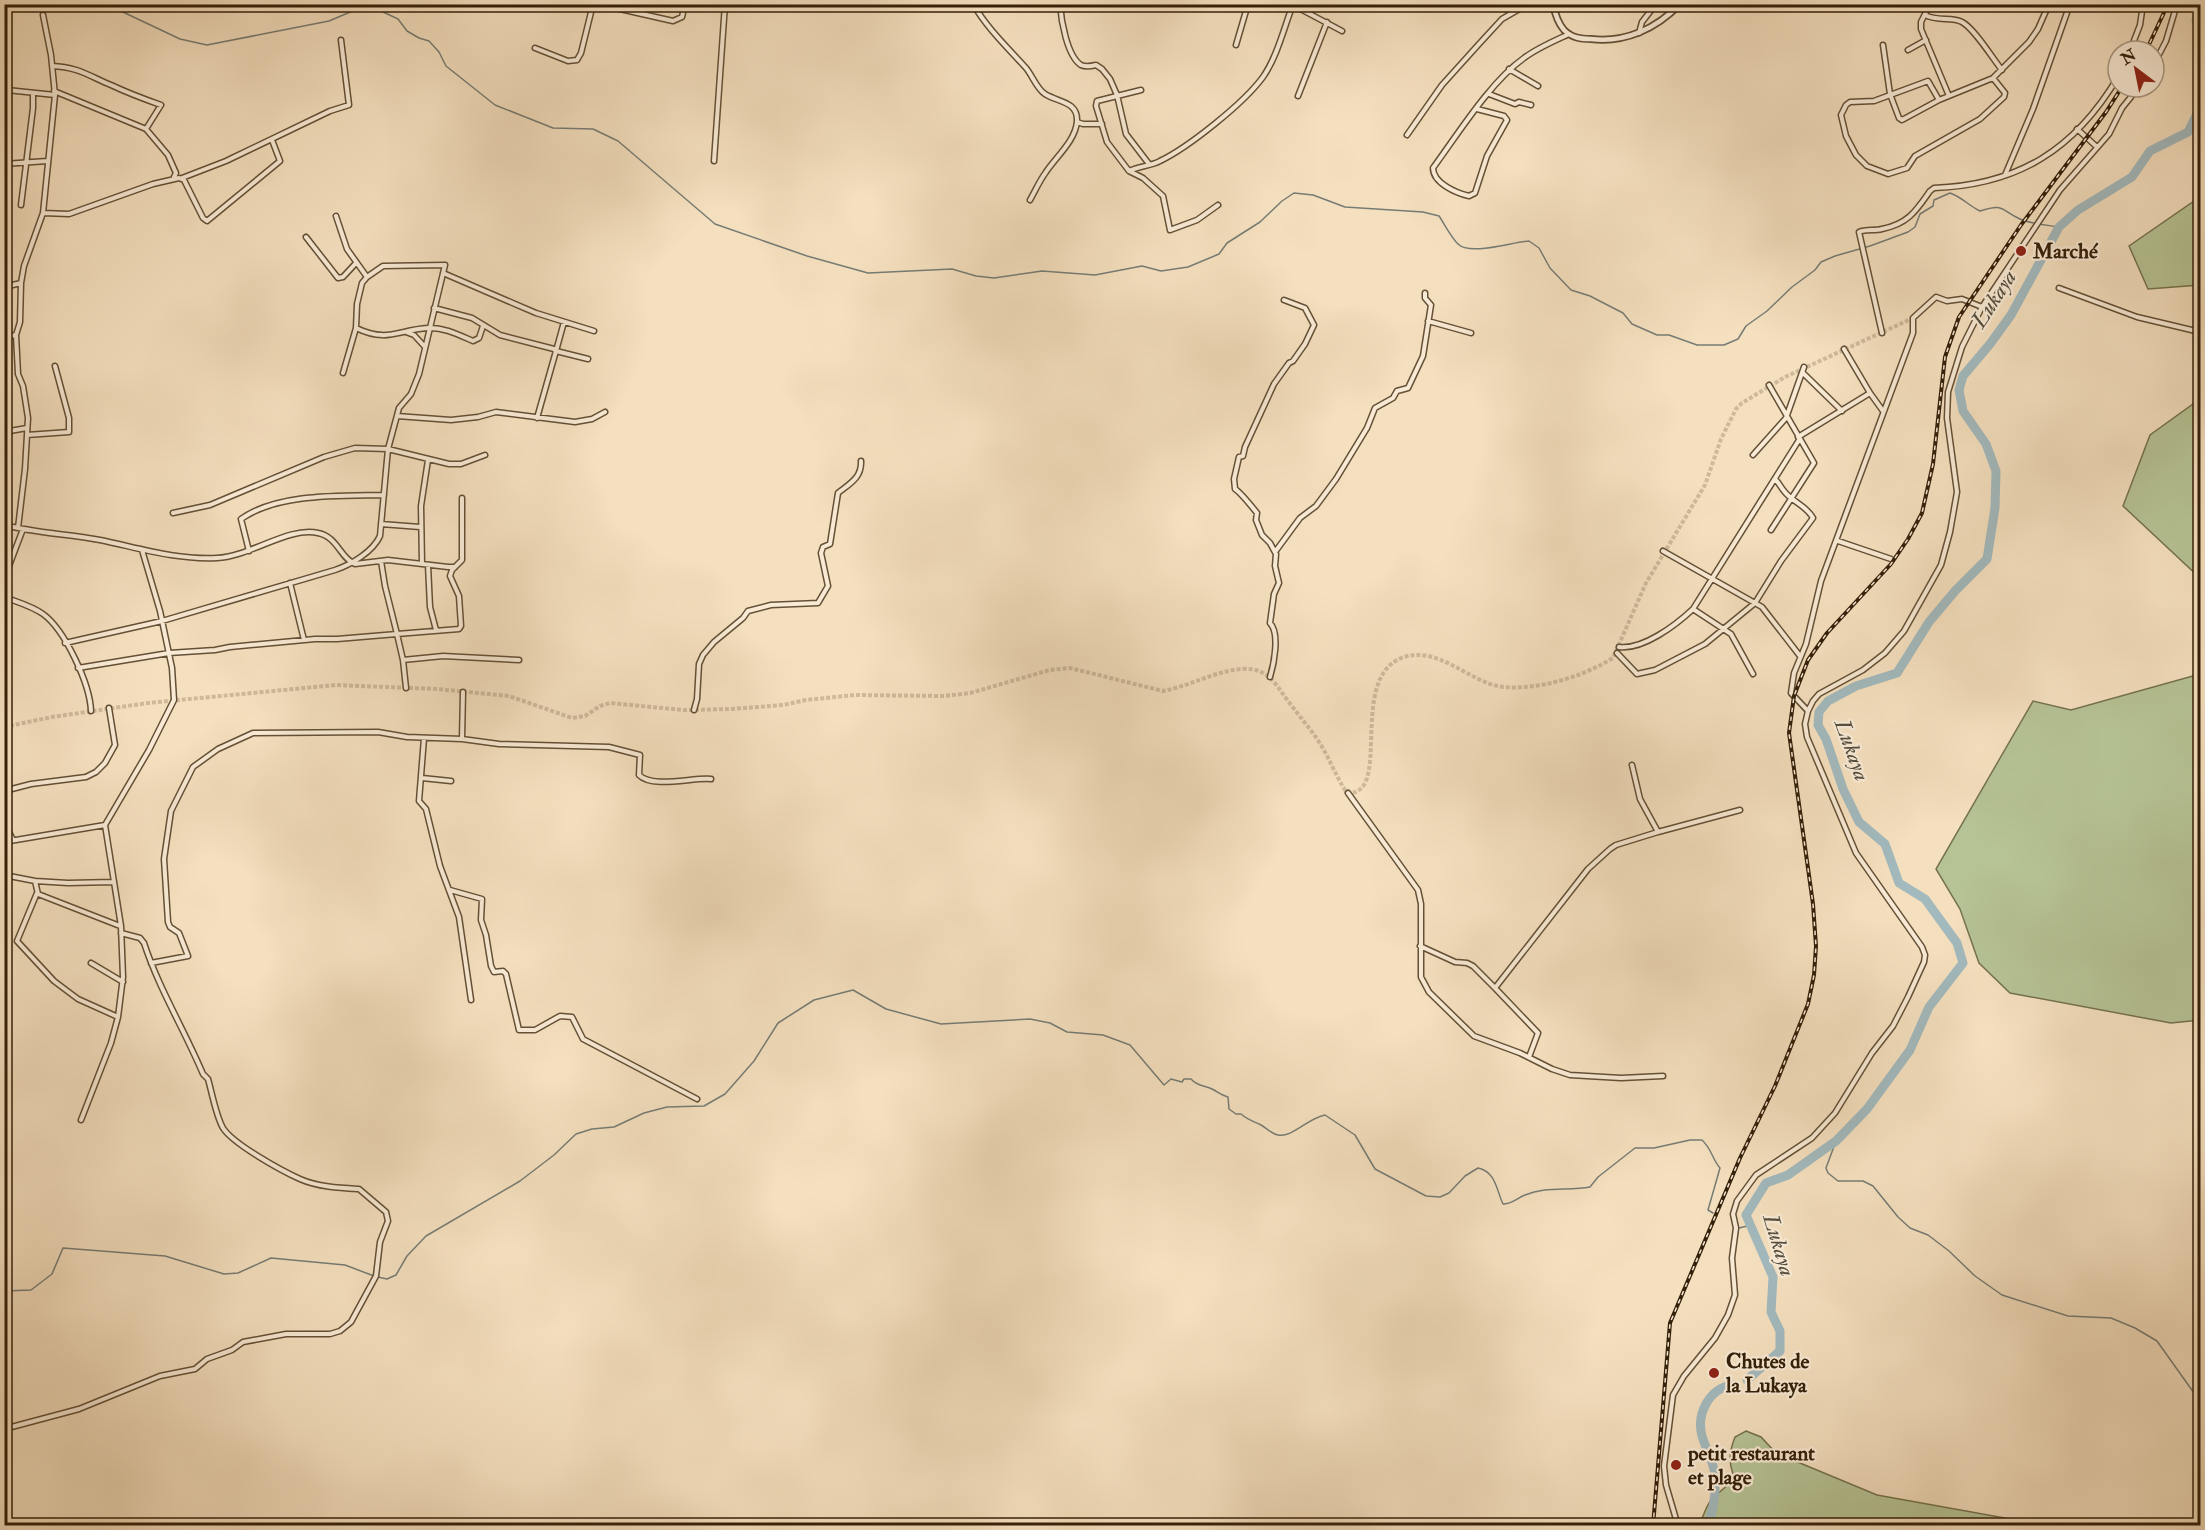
<svg xmlns="http://www.w3.org/2000/svg" width="2205" height="1530" viewBox="0 0 2205 1530" font-family="'IM FELL Double Pica',serif">
	<rect width="100%" height="100%" fill="#f4dfbe"/>
	<filter id="stains"><feTurbulence type="fractalNoise" baseFrequency=".00333" numOctaves="4"/><feColorMatrix values="0 0 0 0 .2 0 0 0 0 .09 0 0 0 0 .02 0 0 0 .5 -.17"/></filter>
	<radialGradient id="worn" r=".72"><stop offset=".6" stop-color="#630" stop-opacity="0"/><stop offset="1" stop-color="#630" stop-opacity=".3"/></radialGradient>
	<!-- green -->
	<path fill="#b6c395" stroke="#75724f" stroke-width="1.5" d="M 2200,197 L 2200,285 L 2148,289 L 2129,246 Z
		M 2200,399 L 2200,578 L 2123,506 L 2150,435 Z
		M 2200,674 L 2200,1020 L 2171,1023 L 2010,993 L 1979,963 L 1960,909 L 1936,869 L 2033,701 L 2071,710 Z
		M 1746,1431 L 1761,1437 L 1776,1453 L 1877,1495 L 2044,1525 L 1699,1525 C 1703,1518 1706,1505 1712,1499 C 1721,1489 1728,1489 1733,1474 C 1728,1460 1730,1450 1735,1437 Z"/>
	<g fill="none" stroke-linecap="round" stroke-linejoin="round">
		<!-- stream -->
		<path stroke="#767c75" stroke-width="1.5" d="M 106,4 L 180,39 L 207,45 L 329,21 L 355,10 L 379,10 L 398,19 L 407,31 L 419,38 L 429,41 L 439,52 L 446,66 L 495,105 L 553,128 L 593,129 L 618,141 L 715,224 L 807,256 L 868,273 L 952,269 L 976,276 L 994,278 L 1042,271 L 1095,275 L 1142,266 L 1161,271 L 1188,267 L 1219,254 L 1227,243 L 1260,222 L 1282,201 L 1294,193 L 1313,195 L 1345,207 L 1423,212 L 1439,216 C 1445,225 1451,237 1458,244 C 1470,256 1512,242 1529,241 L 1539,248 L 1550,268 L 1571,290 L 1590,296 L 1623,313 L 1632,324 L 1657,335 L 1669,335 L 1697,345 L 1724,345 L 1738,339 L 1746,326 L 1767,311 L 1792,287 L 1815,270 L 1821,262 L 1835,256 L 1870,246 L 1908,232 L 1915,227 L 1920,214 L 1933,206 L 1934,200 L 1950,193 C 1962,197 1969,206 1980,211 C 2005,203 2000,210 2020,219 C 2031,224 2047,225 2059,227
			M 1836,1141 L 1826,1168 L 1828,1173 L 1838,1181 L 1863,1181 L 1873,1186 L 1898,1217 L 1910,1228 L 1928,1235 L 1949,1251 L 1975,1276 L 2002,1295 L 2068,1316 L 2111,1318 L 2135,1328 L 2157,1341 L 2194,1393 L 2200,1396
			M 1739,1228 L 1751,1225
			M 378,1277 L 387,1279 L 396,1275 L 407,1256 L 426,1236 L 520,1181 L 554,1155 L 576,1134 L 592,1129 L 614,1127 L 644,1113 L 667,1107 L 704,1106 L 725,1094 L 754,1061 L 778,1023 L 814,1000 L 853,990 L 886,1009 L 941,1024 L 1030,1019 L 1050,1023 L 1067,1032 L 1103,1035 L 1130,1045 L 1164,1085 L 1171,1079 L 1182,1082 L 1184,1079 L 1191,1079 C 1198,1087 1205,1085 1214,1090 C 1219,1093 1221,1095 1228,1097 L 1229,1109 L 1236,1114 L 1241,1114 C 1248,1120 1253,1121 1261,1125 C 1266,1128 1272,1134 1278,1135 C 1292,1138 1308,1118 1325,1115 L 1355,1135 L 1375,1169 L 1426,1196 L 1440,1197 L 1449,1193 L 1465,1176 L 1478,1168 C 1496,1172 1496,1189 1503,1204 C 1512,1204 1517,1198 1525,1195 C 1546,1186 1568,1191 1590,1187 L 1598,1177 L 1635,1148 L 1654,1148 L 1690,1140 L 1702,1140 C 1712,1149 1712,1159 1720,1168 L 1708,1210 L 1713,1213
			M 4,1291 L 31,1290 L 52,1274 L 63,1248 L 165,1256 L 224,1274 L 238,1273 L 271,1258 L 345,1265 L 374,1276"/>
		<!-- river -->
		<path stroke="#a2b9bd" stroke-width="9" d="M 2200,4 L 2196,21 L 2200,31
			M 1747,1380 L 1780,1351 L 1780,1331 L 1771,1312 L 1773,1277 L 1746,1215 L 1766,1183 L 1788,1175 L 1836,1141 L 1867,1109 L 1910,1050 L 1929,1007 L 1963,963 L 1957,943 L 1925,899 L 1899,883 L 1885,844 L 1859,822 L 1843,789 L 1826,739 L 1818,725 L 1819,712 L 1828,701 L 1856,686 L 1897,673 L 1929,622 L 1955,591 L 1987,559 L 1995,508 L 1996,471 L 1986,444 L 1963,411 L 1959,390 L 1963,376 L 1990,344 L 2011,315 L 2059,227 L 2078,210 L 2132,177 L 2150,151 L 2188,132 L 2199,110 L 2200,99
			M 1708,1526 C 1714,1509 1716,1494 1715,1476 C 1714,1462 1706,1450 1702,1436 C 1696,1413 1710,1387 1734,1385"/>
		<!-- minor-tunnel -->
		<path stroke="#ceb99a" stroke-width="4" stroke-dasharray="4 2" stroke-linecap="butt" d="M 4,727 L 52,717 L 148,703 L 336,685 L 437,689 L 509,696 L 572,718 L 585,716 L 600,706 L 610,703 L 683,710 L 732,709 L 783,705 L 806,700 L 855,695 L 944,696 L 970,693 L 1050,670 L 1070,668 L 1163,691 C 1190,686 1215,671 1242,669 C 1267,667 1275,683 1288,701 C 1299,716 1311,729 1321,745 C 1330,760 1336,776 1345,790 L 1348,793 C 1392,795 1349,683 1399,659 C 1436,642 1469,683 1503,687 C 1539,690 1582,677 1613,658 L 1646,583 L 1705,485 L 1721,439 L 1736,409 L 1742,403 L 1785,377 L 1913,318"/>
		<defs>
			<path id="minor" d="M 598,4 L 673,21 L 682,17 L 685,4
				M 973,4 C 987,28 1007,47 1026,68 C 1032,75 1037,89 1045,94 C 1057,102 1078,101 1077,121 C 1076,140 1056,157 1046,172 C 1040,180 1035,191 1030,200
				M 1060,4 C 1061,20 1067,56 1081,65 C 1085,67 1092,66 1096,65 L 1102,69 L 1110,79 L 1117,95 L 1126,134 L 1149,164
				M 1923,4 L 1926,12 L 1921,22 L 1921,29 L 1949,96
				M 1293,5 L 1342,31
				M 1925,15 C 1938,22 1952,16 1962,22 C 1974,28 1993,59 2002,70
				M 1639,33 L 1642,22 L 1656,4
				M 1236,45 L 1248,4
				M 1883,45 L 1890,94 L 1899,118 L 1902,120 L 1939,100 L 1993,78 L 2029,42 L 2038,29 L 2049,4
				M 535,48 L 568,61 L 577,60 L 581,53 L 593,4
				M 1908,50 L 1926,40
				M 2130,51 L 2140,25 L 2143,4
				M 2154,64 L 2166,41 L 2177,4
				M 52,66 C 78,67 89,76 111,85 C 128,93 144,99 161,105 L 146,129
				M 1509,69 L 1538,86
				M 1141,90 L 1097,101 L 1096,106 L 1107,142 L 1129,171 L 1143,178 L 1163,196 L 1170,230 L 1197,220 L 1218,205
				M 54,91 L 146,129 L 168,155 L 176,173 L 174,177
				M 4,93 L 7,90 L 55,95
				M 1489,94 L 1515,104 L 1519,102 L 1531,105
				M 1298,96 L 1327,22
				M 1939,100 L 1928,81 L 1874,101 L 1850,102 L 1846,105 L 1841,115 L 1846,136 L 1856,155 L 1867,166 L 1888,174 L 1907,168 L 1915,156 L 1980,119 L 2004,97 L 2005,93 L 1993,78
				M 1477,109 L 1504,116 L 1507,120 L 1487,156 L 1475,193 L 1469,196 C 1456,193 1433,183 1433,168 C 1458,134 1490,82 1524,58 C 1537,48 1554,41 1569,34
				M 1077,122 L 1083,124 L 1102,124
				M 2077,129 L 2097,147
				M 1407,135 L 1442,85 L 1479,44 L 1502,19 L 1528,4
				M 714,161 L 725,4
				M 4,164 L 47,161
				M 1129,171 C 1139,166 1151,166 1160,161 C 1189,147 1244,103 1263,77 C 1277,57 1284,28 1293,4
				M 2005,175 L 2033,109 L 2070,4
				M 182,178 L 226,161 L 330,111 L 349,105 L 341,40
				M 21,205 L 33,108 L 33,94
				M 43,213 L 69,214 L 153,184 L 179,178 L 184,180 L 203,218 L 207,221 L 280,161 L 272,140
				M 336,216 L 347,249 L 367,277
				M 306,237 L 338,278 L 343,277 L 356,263
				M 443,273 L 536,313 L 594,331
				M 4,287 L 21,283
				M 2059,288 L 2137,317 L 2200,332
				M 434,308 L 472,318 L 500,335 L 554,349 L 556,351 L 537,418
				M 1428,321 L 1471,333
				M 564,322 L 556,351 L 588,359
				M 356,328 C 388,343 397,330 428,328 C 444,327 459,335 473,341 L 479,338 L 483,326
				M 406,332 L 414,335 L 425,347
				M 1882,333 L 1859,232 C 1866,229 1874,231 1882,229 C 1908,224 1916,211 1930,191 L 1934,188 C 2019,185 2075,149 2118,77
				M 4,337 L 16,335
				M 1844,349 L 1870,393 L 1883,411
				M 1803,373 L 1842,411
				M 1769,385 L 1814,463 L 1771,530
				M 397,416 L 451,420 L 478,417 L 496,412 L 575,422 L 592,419 L 605,412
				M 4,432 L 27,428
				M 27,435 L 69,432 L 69,418 L 55,366
				M 1798,437 L 1870,393
				M 1753,455 L 1786,418 L 1804,367
				M 173,513 L 210,505 L 324,457 L 355,448 L 388,449 L 449,464 L 461,464 L 485,455
				M 381,524 L 420,527
				M 4,525 C 36,533 68,534 100,540 C 139,548 176,560 217,558 C 249,557 289,526 318,533 C 338,537 340,558 355,564 L 388,560 L 448,567 L 455,567
				M 18,528 L 25,469 L 28,418 L 23,386 L 18,374 L 16,335 L 20,322 L 21,283 L 24,266 L 43,213 L 55,95 L 51,55 L 43,15
				M 1838,541 L 1891,559
				M 249,551 L 241,519 C 278,493 340,496 384,495
				M 1663,551 L 1762,607 L 1800,656
				M 1275,552 L 1300,518 L 1316,506 L 1336,479 L 1367,428 L 1375,408 L 1393,398 L 1397,391 L 1408,388 L 1423,356 L 1431,305 L 1425,298 L 1425,293
				M 381,561 L 385,586 L 397,634 L 459,629 L 461,626 L 459,596 L 450,576 L 452,570 L 462,560 L 462,498
				M 422,564 L 421,506 L 428,460
				M 428,565 L 430,607 L 436,630
				M 4,579 L 23,529
				M 290,583 L 304,640
				M 4,597 C 17,602 32,606 43,614 C 65,630 90,684 91,711
				M 1693,609 L 1731,634 L 1753,674
				M 65,643 L 162,621 L 335,570 C 350,565 373,552 380,536 L 388,449 L 399,408 L 411,394 L 419,374 L 445,265 L 383,266 L 367,277 L 362,283 L 357,304 L 356,328 L 343,373
				M 1619,647 C 1643,650 1676,625 1693,609 L 1799,440
				M 1617,653 L 1637,674 L 1655,670 L 1705,644 L 1755,603 L 1781,561 L 1813,518 C 1806,505 1792,502 1784,491 C 1780,486 1779,483 1775,479
				M 403,660 L 443,656 L 519,660
				M 78,668 L 169,653 L 215,650 L 230,647 L 315,639 L 337,639 L 397,634 L 403,660 L 406,688
				M 1270,677 C 1274,664 1280,633 1270,623 L 1274,594 L 1279,583 L 1275,566 L 1276,554 L 1270,543 L 1262,535 L 1256,520 L 1257,513 C 1253,508 1240,492 1235,489 L 1234,479 L 1239,457 L 1243,456 L 1245,447 L 1274,384 L 1289,363 L 1293,361 L 1305,344 L 1314,325 L 1305,308 L 1284,300
				M 694,710 L 697,699 L 699,664 L 703,655 L 714,642 L 743,618 L 748,611 L 771,605 L 818,603 L 828,586 L 821,553 L 823,547 L 830,544 L 838,493 C 849,484 862,478 861,461
				M 1808,711 L 1791,693 L 1794,673 L 1806,644 L 1821,581 L 1913,333 L 1913,318 L 1936,297 L 1947,301 L 1962,299 L 1982,307
				M 424,738 L 419,801 L 426,809 L 440,866 L 459,917 L 471,1000
				M 462,739 L 463,692
				M 422,778 L 451,781
				M 4,791 L 31,784 L 86,777 L 96,772 L 105,763 L 115,745 L 109,708
				M 1348,793 L 1418,890 L 1421,904 L 1421,977 L 1429,992 L 1474,1036 L 1520,1053 L 1552,1069 L 1570,1075 L 1621,1078 L 1663,1076
				M 4,822 L 13,840
				M 1658,832 L 1740,810
				M 4,842 L 105,825
				M 4,875 L 35,881 L 38,894 L 120,926
				M 35,881 L 68,883 L 113,882
				M 450,890 L 482,899 L 481,920 L 486,935 L 491,966 L 494,972 L 503,971 L 506,974 L 519,1030 L 535,1030 L 560,1016 L 572,1017 L 583,1039 L 697,1099
				M 37,893 L 17,941 L 54,981 L 78,999 L 118,1017
				M 1420,946 L 1455,962 L 1467,963 L 1473,966 L 1495,988
				M 91,963 L 123,982
				M 151,963 L 188,956 L 179,933 L 170,927 L 168,922 L 164,859 L 171,811 L 193,767 L 218,749 L 253,733 L 378,732 L 407,737 L 462,739 L 499,744 L 609,747 L 640,755 L 639,775 C 653,789 693,777 711,779
				M 1529,1057 L 1538,1033 L 1495,988 L 1588,869 L 1610,849 L 1616,845 L 1658,832 L 1640,799 L 1632,765
				M 81,1120 L 111,1043 L 118,1017 L 123,977 L 121,926 L 105,825 L 149,750 L 174,700 L 172,668 L 160,611 L 142,550
				M 4,1429 L 79,1409 L 160,1376 L 195,1369 L 207,1359 L 232,1350 L 243,1342 L 286,1334 L 330,1334 L 340,1331 L 351,1322 L 376,1276 L 380,1242 L 388,1221 L 386,1212 L 359,1189 C 340,1188 318,1187 300,1179 C 282,1171 233,1144 223,1128 C 216,1116 212,1093 208,1079 L 203,1074 C 184,1029 159,989 144,943 L 140,938 L 121,933
				M 1678,1526 L 1666,1485 L 1664,1466 L 1673,1395 L 1684,1376 L 1715,1338 L 1728,1315 L 1735,1295 L 1732,1258 L 1736,1228 L 1733,1214 L 1737,1201 L 1756,1175 L 1812,1138 L 1835,1113 L 1872,1053 L 1893,1026 L 1908,997 L 1924,962 L 1925,955 L 1922,947 L 1856,853 L 1807,737 L 1805,724 L 1808,711 L 1813,701 L 1819,694 L 1863,670 L 1885,653 L 1904,631 L 1941,565 L 1950,532 L 1957,492 L 1947,418 L 1948,392 L 1962,347 L 1982,307 L 2060,190 L 2109,134 L 2122,108 L 2139,87"/>
			<path id="tertiary" d="M 1553,4 C 1555,14 1558,23 1564,30 C 1572,38 1581,39 1591,39 C 1625,43 1656,29 1680,4"/>
		</defs>
		<!-- minor casing -->
		<use href="#minor" stroke="#645036" stroke-width="7"/>
		<!-- tertiary casing -->
		<use href="#tertiary" stroke="#645036" stroke-width="8"/>
		<!-- minor -->
		<use href="#minor" stroke="#f8ead5" stroke-width="4"/>
		<!-- tertiary -->
		<use href="#tertiary" stroke="#f8ead5" stroke-width="4.5"/>
		<defs>
			<path id="rail" d="M 2146,51 L 2168,4
				M 1653,1526 L 1670,1323 L 1740,1158 L 1775,1086 L 1808,1004 L 1814,975 L 1816,946 L 1813,904 L 1789,733 L 1794,696 L 1808,660 L 1827,633 L 1891,564 L 1908,539 L 1922,513 L 1933,464 L 1945,357 L 1959,317 L 2021,225 L 2106,112 L 2122,87"/>
		</defs>
		<!-- rail casing -->
		<use href="#rail" stroke="#342009" stroke-width="4"/>
		<!-- rail -->
		<use href="#rail" stroke="#f8ead5" stroke-width="1.5" stroke-dasharray="4.5" stroke-linecap="butt"/>
	</g>
	<!-- markers -->
	<g fill="#8f2418" stroke="#f8ead5" stroke-width="2">
		<circle cx="2021" cy="251" r="6"/>
		<circle cx="1714" cy="1373" r="6"/>
		<circle cx="1676" cy="1465" r="6"/>
	</g>
	<g text-anchor="middle" dominant-baseline="central" stroke-width="4.5" stroke-linejoin="round" paint-order="stroke">
		<!-- poi labels -->
		<g font-size="21" font-weight="bold" fill="#342009" stroke="#f8ead5" text-anchor="start">
			<text x="2033" y="251">Marché</text>
			<text x="1726" y="1361">Chutes de<tspan x="1726" dy="24">la Lukaya</tspan></text>
			<text x="1688" y="1453">petit restaurant<tspan x="1688" dy="24">et plage</tspan></text>
		</g>
		<!-- water labels -->
		<g font-size="22" font-style="italic" fill="#554e3f" stroke="#f8ead5">
			<text transform="translate(1994 299) rotate(-57)">Lukaya</text>
			<text transform="translate(1852 750) rotate(70)">Lukaya</text>
			<text transform="translate(1779 1245) rotate(73)">Lukaya</text>
		</g>
	</g>
	<!-- margin -->
	<rect width="2205" height="1530" fill="none" stroke="#f4dfbe" stroke-width="24"/>
	<rect x="6" y="6" width="2193" height="1518" fill="none" stroke="#342009" stroke-width="3"/>
	<rect x="12" y="12" width="2181" height="1506" fill="none" stroke="#342009" stroke-width="1.5"/>
	<!-- north arrow -->
	<g transform="translate(2136 69) rotate(328)"><circle r="28" fill="#f8ead5" stroke="#aa9983" stroke-width="1.5"/>
	<path d="M0-4.5L10 22L0 15L-10 22Z" fill="#8f2418"/>
	<text y="-9" font-size="16" font-weight="bold" text-anchor="middle" fill="#342009">N</text>
	</g>
	<rect width="100%" height="100%" filter="url(#stains)"/>
	<rect width="100%" height="100%" fill="url(#worn)"/>
</svg>
